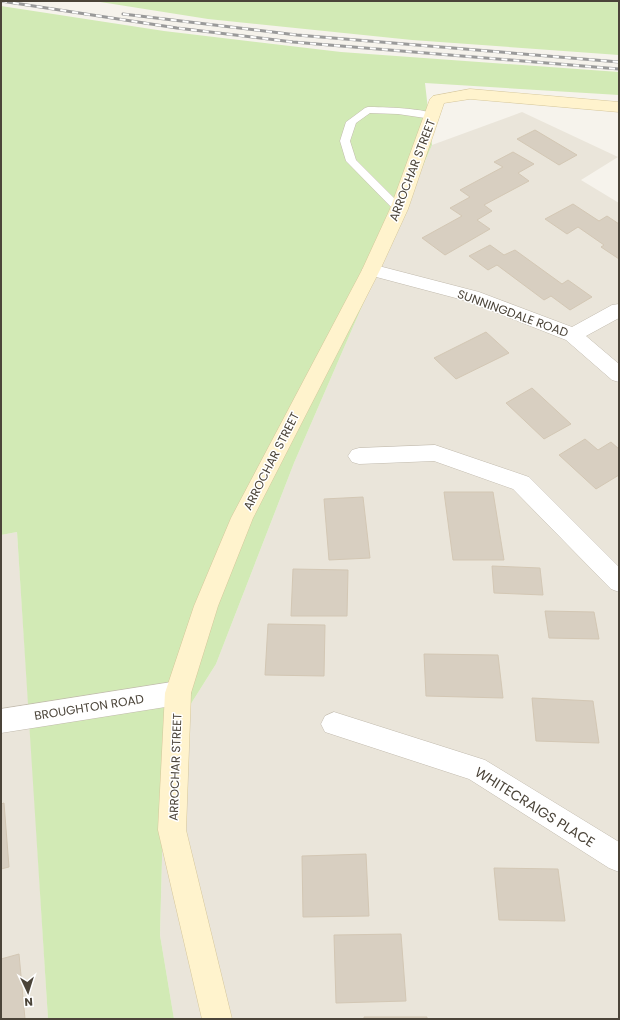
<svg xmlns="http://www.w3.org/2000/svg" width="620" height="1020" viewBox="0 0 620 1020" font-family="Poppins,sans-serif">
	<rect width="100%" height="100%" fill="#f6f3ec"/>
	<!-- residential -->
	<path fill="#eae5da" d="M 522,112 L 618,157 L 581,180 L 619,203 L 619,1019 L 174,1019 L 160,935 L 165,745 L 216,664 L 294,463 L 432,145 Z
		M 17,532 L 32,758 L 48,1019 L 1,1019 L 1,535 Z"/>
	<!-- green -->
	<path fill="#d2eab5" d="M 94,1 L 619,1 L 619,55 L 412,40 L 208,19 Z
		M 1,6 L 164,31 L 341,52 L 619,72 L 619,95 L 425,83 L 432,145 L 294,463 L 216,664 L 165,745 L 160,935 L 174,1019 L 48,1019 L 17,532 L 1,535 Z"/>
	<!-- building -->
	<path fill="#d8cfc1" stroke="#d3c7b4" d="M 535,130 L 577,155 L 559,165 L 517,139 Z
		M 513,152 L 534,164 L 518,173 L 529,181 L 484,205 L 492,211 L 477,220 L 490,229 L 445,255 L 422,238 L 462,216 L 450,208 L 470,197 L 460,190 L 503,167 L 494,162 Z
		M 573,204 L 599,221 L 607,216 L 619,224 L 619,259 L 601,247 L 604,245 L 578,227 L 567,234 L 545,219 Z
		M 490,245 L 504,255 L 515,250 L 562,284 L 568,280 L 592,297 L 570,310 L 551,296 L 544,300 L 497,265 L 488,270 L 469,256 Z
		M 486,332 L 509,353 L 456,379 L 434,358 Z
		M 532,388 L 571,424 L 544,439 L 506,403 Z
		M 585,439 L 598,450 L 611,442 L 619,449 L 619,475 L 596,489 L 559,455 Z
		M 444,492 L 493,492 L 504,560 L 453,560 Z
		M 363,497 L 370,558 L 329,560 L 324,499 Z
		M 492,566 L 540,568 L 543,595 L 494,593 Z
		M 293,569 L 348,570 L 347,616 L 291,616 Z
		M 545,611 L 594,612 L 599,639 L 549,638 Z
		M 268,624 L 325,625 L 324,676 L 265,675 Z
		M 424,654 L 498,655 L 503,698 L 426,696 Z
		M 532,698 L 593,701 L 599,743 L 536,741 Z
		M 4,803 L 9,867 L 1,869 L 1,804 Z
		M 366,854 L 369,916 L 303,917 L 302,856 Z
		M 494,868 L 558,869 L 565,921 L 499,920 Z
		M 401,934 L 406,1001 L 336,1003 L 334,935 Z
		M 19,954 L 25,1019 L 1,1019 L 1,959 Z
		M 364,1017 L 427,1017 L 427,1019 L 364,1019 Z"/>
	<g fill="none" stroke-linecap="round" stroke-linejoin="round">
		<defs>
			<path id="lane" d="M 368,107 C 380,107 430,108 437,116 L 432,119 L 398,114 L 370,113 L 356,123 L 350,141 L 356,160 L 403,207 L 404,209 L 403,211 L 395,211 L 346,161 L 340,141 L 346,122 L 365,108 Z"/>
			<path id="street" d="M 371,264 L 479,292 L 572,327 L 612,305 L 619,304 L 619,318 L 586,336 L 619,364 L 619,382 L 612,380 L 566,340 L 467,301 L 365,274 L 362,270 L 365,266 Z
				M 435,445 L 529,477 L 619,567 L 619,592 L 611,589 L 513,489 L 434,461 L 359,464 L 352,462 L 348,456 L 352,450 L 359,448 Z
				M 178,681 L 187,685 L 191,693 L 187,701 L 178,705 L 1,733 L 1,709 Z
				M 334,712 L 485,760 L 619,842 L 619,872 L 609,868 L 469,779 L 325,732 L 321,724 L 325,716 Z"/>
			<path id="secondary" d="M 470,89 L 619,102 L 619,112 L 470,99 L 444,103 L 408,209 L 380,270 L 253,518 L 218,606 L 191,693 L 186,830 L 232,1019 L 202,1019 L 158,830 L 165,693 L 194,606 L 231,518 L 362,270 L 390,209 L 430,99 L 433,96 Z"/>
		</defs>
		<!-- lane casing -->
		<use href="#lane" stroke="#c2bbae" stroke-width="1"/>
		<!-- street casing -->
		<use href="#street" stroke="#c2bbae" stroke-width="1"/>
		<!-- secondary casing -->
		<use href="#secondary" stroke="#d6c79b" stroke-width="1"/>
		<!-- lane -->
		<use href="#lane" fill="#fff" fill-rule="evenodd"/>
		<!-- street -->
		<use href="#street" fill="#fff" fill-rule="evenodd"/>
		<!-- secondary -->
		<use href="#secondary" fill="#fff3cd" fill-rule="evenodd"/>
		<defs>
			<path id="rail" d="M 1,1 L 177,28 L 293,42 L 619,69
				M 123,14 L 297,35 L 619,62"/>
		</defs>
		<!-- rail casing -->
		<use href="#rail" stroke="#9a9a9a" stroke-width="3"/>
		<!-- rail -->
		<use href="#rail" stroke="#fff" stroke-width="2" stroke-dasharray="6" stroke-linecap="butt"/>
	</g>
	<g text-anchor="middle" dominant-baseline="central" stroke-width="3" stroke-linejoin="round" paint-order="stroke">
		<!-- street labels -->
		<g font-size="12" fill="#4b4439" stroke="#fff">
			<text transform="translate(412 170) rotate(-69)">ARROCHAR STREET</text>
			<text transform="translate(513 313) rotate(20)">SUNNINGDALE ROAD</text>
			<text transform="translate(271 461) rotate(-63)">ARROCHAR STREET</text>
			<text transform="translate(89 707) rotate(-9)">BROUGHTON ROAD</text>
			<text transform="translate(175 767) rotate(-88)">ARROCHAR STREET</text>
		</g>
		<!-- near-street labels -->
		<g font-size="14" fill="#4b4439" stroke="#fff">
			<text transform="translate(535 807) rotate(32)">WHITECRAIGS PLACE</text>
		</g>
	</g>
	<!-- border -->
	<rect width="620" height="1020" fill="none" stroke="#4b4439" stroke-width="4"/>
	<!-- north arrow -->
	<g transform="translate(28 992) rotate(176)" stroke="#ffffff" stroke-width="3" paint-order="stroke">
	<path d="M0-3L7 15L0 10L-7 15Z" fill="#4b4439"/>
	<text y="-6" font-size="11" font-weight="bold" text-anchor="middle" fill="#4b4439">N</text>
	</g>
</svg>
